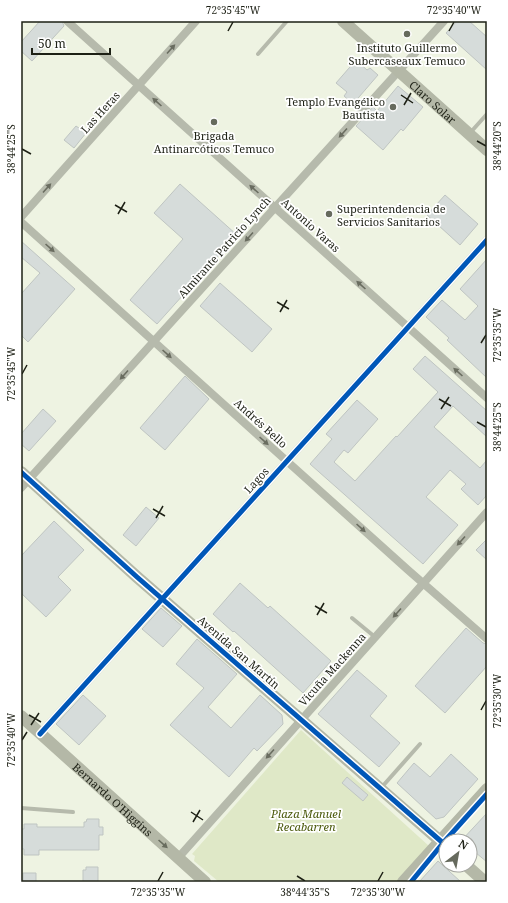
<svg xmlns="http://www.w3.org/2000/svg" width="508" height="903" viewBox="0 0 508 903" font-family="'Noto Serif',serif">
	<rect width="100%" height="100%" fill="#eef3e2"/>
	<!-- green -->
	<path fill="#dfe8c7" d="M 301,730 L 429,846 L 400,882 L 219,882 L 194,861 L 195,856 L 192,854 Z"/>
	<!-- building -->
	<path fill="#d6dcda" stroke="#bfc5c2" d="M 40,21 L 62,21 L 64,26 L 32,61 L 21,51 L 21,42 Z
		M 457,21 L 469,21 L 487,37 L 487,70 L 446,33 Z
		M 356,60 L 367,70 L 370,68 L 378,75 L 353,104 L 344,96 L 347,92 L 336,83 Z
		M 398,86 L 423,107 L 403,131 L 401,129 L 383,150 L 356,126 L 373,107 L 377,111 Z
		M 76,126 L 86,133 L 74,148 L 64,140 Z
		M 180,184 L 237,235 L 157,324 L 130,300 L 183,239 L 154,213 Z
		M 445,195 L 478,224 L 460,245 L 427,215 Z
		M 21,241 L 75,289 L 28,342 L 21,335 L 21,294 L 40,273 L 21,257 Z
		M 487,259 L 487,378 L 447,340 L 449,338 L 426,317 L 442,300 L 465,320 L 478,306 L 460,289 Z
		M 220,283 L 272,329 L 252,352 L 200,306 Z
		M 425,356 L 487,411 L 487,437 L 453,406 L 434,427 L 480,468 L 487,460 L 487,495 L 478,505 L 461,489 L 466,484 L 450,470 L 426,497 L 458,525 L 423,564 L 310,464 L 332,439 L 326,434 L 357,400 L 378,419 L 348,453 L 344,450 L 334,462 L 355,481 L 396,436 L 397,437 L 438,392 L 413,369 Z
		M 185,376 L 209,399 L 165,450 L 140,428 Z
		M 43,409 L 56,421 L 29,451 L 21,444 L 21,434 Z
		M 146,507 L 159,518 L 136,546 L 123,535 Z
		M 54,521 L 84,550 L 58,577 L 71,590 L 46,617 L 21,593 L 21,556 Z
		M 487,539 L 487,560 L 476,550 Z
		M 240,583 L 268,608 L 270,606 L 331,661 L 303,693 L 234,631 L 233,632 L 213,614 Z
		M 161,608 L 182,626 L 163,647 L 142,629 Z
		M 466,628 L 483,643 L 487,644 L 487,666 L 445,713 L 415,686 Z
		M 197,639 L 237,674 L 208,707 L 231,728 L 260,695 L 282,715 L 283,724 L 257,751 L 254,748 L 229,777 L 170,725 L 204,688 L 176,664 Z
		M 357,670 L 387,696 L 370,716 L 400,743 L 379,767 L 318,714 Z
		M 83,695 L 106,716 L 79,745 L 56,724 Z
		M 451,754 L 478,779 L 444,817 L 436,819 L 397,783 L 414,763 L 430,777 Z
		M 347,777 L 368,795 L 363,801 L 342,783 Z
		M 487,813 L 487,862 L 470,848 L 470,841 L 461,841 Z
		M 87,819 L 99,819 L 99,827 L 103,827 L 103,835 L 99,835 L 99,850 L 39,850 L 39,855 L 24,855 L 24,849 L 21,849 L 21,829 L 24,829 L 24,824 L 37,824 L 37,827 L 84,827 L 84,822 L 86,822 Z
		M 438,861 L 461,882 L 419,882 Z
		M 86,867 L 98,867 L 98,882 L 83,882 L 83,870 L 86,870 Z
		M 23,873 L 36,873 L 36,882 L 23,882 Z"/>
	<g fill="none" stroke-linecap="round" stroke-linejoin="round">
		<!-- lane -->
		<path stroke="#b6baac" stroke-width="4" d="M 258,54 L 287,21
			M 470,133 L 487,114
			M 352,618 L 375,637
			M 381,788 L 420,744
			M 21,808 L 73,812"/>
		<!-- street -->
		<path stroke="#b6baac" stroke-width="8" d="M 67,21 L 487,398
			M 21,217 L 196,21
			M 21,222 L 408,570 L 487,639
			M 21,488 L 444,21
			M 40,734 L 487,240
			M 178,858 L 487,512"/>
		<!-- secondary -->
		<g stroke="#b4b8a7" stroke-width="12">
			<path id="s1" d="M 343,21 L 487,150"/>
			<path d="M 21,472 L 137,577 L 446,846"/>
			<path id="s2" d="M 21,716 L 205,882"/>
			<path d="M 466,865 L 485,882"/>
			<path d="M 403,882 L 487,789"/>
		</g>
		<defs>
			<path id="cycleway" d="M 21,472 L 137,577 L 443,843
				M 40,734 L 487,240
				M 411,882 L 443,843 L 487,794"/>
		</defs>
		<!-- cycleway casing -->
		<use href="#cycleway" stroke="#fff" stroke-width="8"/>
		<!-- cycleway -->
		<use href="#cycleway" stroke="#0057b8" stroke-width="5"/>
	</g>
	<!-- one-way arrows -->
	<defs><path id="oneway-solid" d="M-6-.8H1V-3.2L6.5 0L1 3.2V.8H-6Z"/></defs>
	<g fill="#6a6d60">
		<use href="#oneway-solid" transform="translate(171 49) rotate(-48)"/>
		<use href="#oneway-solid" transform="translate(157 102) rotate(-138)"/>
		<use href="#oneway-solid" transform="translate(343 133) rotate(132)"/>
		<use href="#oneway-solid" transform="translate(47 188) rotate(-48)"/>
		<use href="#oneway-solid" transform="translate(254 189) rotate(-138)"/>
		<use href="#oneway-solid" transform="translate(249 237) rotate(132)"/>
		<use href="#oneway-solid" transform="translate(50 248) rotate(42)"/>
		<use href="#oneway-solid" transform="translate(361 285) rotate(-138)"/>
		<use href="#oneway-solid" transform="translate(167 354) rotate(42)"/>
		<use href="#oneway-solid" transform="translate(458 372) rotate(-138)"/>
		<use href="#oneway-solid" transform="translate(124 375) rotate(132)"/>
		<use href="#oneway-solid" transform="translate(264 441) rotate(42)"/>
		<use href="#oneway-solid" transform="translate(361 528) rotate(42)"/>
		<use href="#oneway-solid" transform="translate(461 541) rotate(132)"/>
		<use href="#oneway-solid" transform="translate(397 613) rotate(132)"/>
		<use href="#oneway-solid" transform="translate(270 754) rotate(132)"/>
	</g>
	<use fill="#686c5e" href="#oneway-solid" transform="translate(163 844) rotate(42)"/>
	<!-- ticks -->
	<path fill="none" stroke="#1d2015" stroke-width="1.5" d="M 228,31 L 233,22M 449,31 L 454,22M 401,95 L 413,103M 404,105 L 411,93M 477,141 L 486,146M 22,149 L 31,154M 115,205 L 127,212M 118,214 L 125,202M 277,302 L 289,309M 280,312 L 287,300M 481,343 L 486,335M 22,374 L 27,365M 439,399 L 451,406M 441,409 L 449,397M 477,422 L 486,427M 153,509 L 165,516M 156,518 L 163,506M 315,606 L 327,613M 317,615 L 324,603M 481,710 L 486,701M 29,715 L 41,722M 31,725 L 39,713M 22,740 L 27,732M 191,812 L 203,820M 193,822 L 200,810M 297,876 L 305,881M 158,881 L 163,872M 378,881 L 383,872"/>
	<!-- markers -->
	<g fill="#666a5d" stroke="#fff" stroke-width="1.5">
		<circle cx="407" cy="34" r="4"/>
		<circle cx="393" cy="107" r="4"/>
		<circle cx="214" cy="122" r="4"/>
		<circle cx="329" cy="214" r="4"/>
	</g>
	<g text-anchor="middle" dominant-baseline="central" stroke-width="3.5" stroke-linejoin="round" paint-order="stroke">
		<!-- poi labels -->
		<g font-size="11" fill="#1d2015" stroke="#fff">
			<text x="407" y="47">Instituto Guillermo<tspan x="407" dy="13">Subercaseaux Temuco</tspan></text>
			<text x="385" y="101" text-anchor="end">Templo Evangélico<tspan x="385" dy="13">Bautista</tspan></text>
			<text x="214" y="135">Brigada<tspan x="214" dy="13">Antinarcóticos Temuco</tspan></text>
			<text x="337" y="208" text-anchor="start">Superintendencia de<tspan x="337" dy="13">Servicios Sanitarios</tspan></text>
		</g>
		<!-- street labels -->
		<g font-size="11" fill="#1d2015" stroke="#fff">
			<text stroke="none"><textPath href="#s1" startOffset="121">Claro Solar</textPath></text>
			<text transform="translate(100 112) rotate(-48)">Las Heras</text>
			<text transform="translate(311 225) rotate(42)">Antonio Varas</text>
			<text transform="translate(224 247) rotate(-48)">Almirante Patricio Lynch</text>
			<text transform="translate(261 423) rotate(42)">Andrés Bello</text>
			<text transform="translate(256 480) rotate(-48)">Lagos</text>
			<text transform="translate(239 652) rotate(41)">Avenida San Martín</text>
			<text transform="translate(332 669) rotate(-48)">Vicuña Mackenna</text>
			<text stroke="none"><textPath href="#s2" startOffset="124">Bernardo O'Higgins</textPath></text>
		</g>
		<!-- park labels -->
		<g font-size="11" font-style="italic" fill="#4a590a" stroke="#fff">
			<text x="306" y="813">Plaza Manuel<tspan x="306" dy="13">Recabarren</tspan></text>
		</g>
	</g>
	<!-- border -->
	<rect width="508" height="903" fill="none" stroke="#ffffff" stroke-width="44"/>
	<!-- north arrow -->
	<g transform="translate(458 853) rotate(31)"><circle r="19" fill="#ffffff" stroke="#a5a6a1"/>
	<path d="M0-3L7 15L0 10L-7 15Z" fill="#666a5d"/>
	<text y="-6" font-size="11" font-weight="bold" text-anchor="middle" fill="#1d2015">N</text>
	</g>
	<!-- scale -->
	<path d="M32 48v6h78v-6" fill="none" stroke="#1d2015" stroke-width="2"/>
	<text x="38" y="48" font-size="12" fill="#1d2015" stroke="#ffffff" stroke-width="3" paint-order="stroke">50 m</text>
	<rect x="22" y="22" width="464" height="859" fill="none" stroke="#1d2015" stroke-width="1.5"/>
	<g font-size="10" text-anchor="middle" fill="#1d2015">
		<text x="233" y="14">72°35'45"W</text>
		<text x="454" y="14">72°35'40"W</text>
		<text transform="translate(497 146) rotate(-90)" y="4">38°44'20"S</text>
		<text transform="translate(11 149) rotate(-90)" y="4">38°44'25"S</text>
		<text transform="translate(497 335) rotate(-90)" y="4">72°35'35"W</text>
		<text transform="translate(11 374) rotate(-90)" y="4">72°35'45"W</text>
		<text transform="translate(497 427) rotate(-90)" y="4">38°44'25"S</text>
		<text transform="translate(497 701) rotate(-90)" y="4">72°35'30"W</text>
		<text transform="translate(11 740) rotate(-90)" y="4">72°35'40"W</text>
		<text x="158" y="896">72°35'35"W</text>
		<text x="305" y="896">38°44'35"S</text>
		<text x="378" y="896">72°35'30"W</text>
	</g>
</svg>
